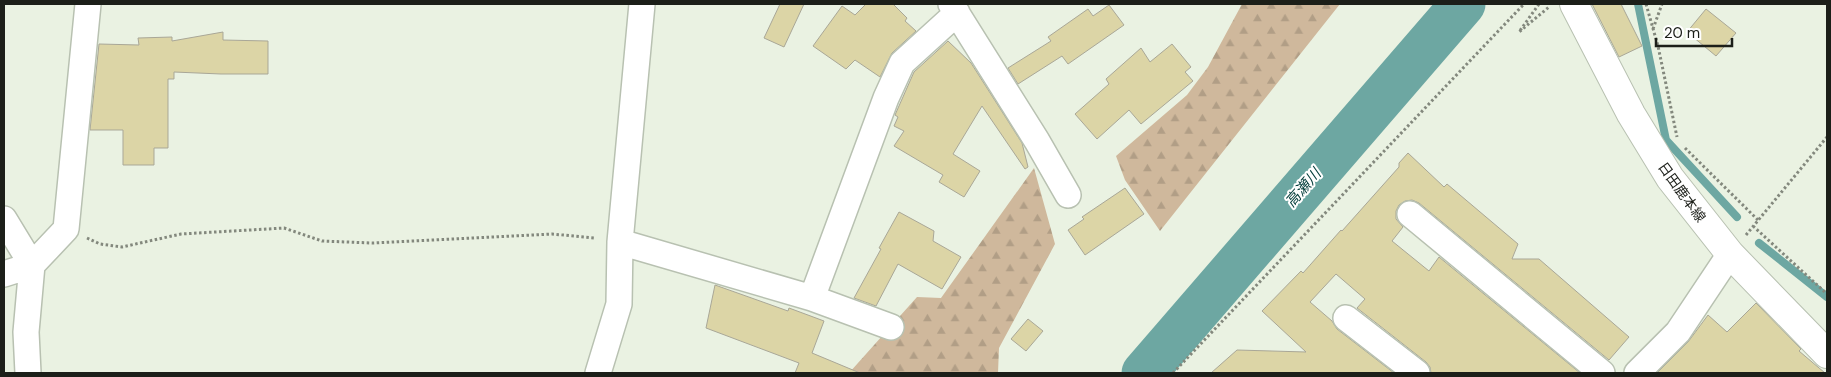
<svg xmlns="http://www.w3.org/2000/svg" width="1831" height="377" viewBox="0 0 1831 377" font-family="'DM Sans','Noto Sans JP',sans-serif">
	<defs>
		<pattern id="forest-firs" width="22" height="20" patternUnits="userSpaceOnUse" patternTransform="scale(1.25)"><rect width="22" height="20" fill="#cfb89c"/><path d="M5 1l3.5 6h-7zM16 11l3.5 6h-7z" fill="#b19e86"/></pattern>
	</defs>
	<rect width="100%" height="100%" fill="#eaf2e2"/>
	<!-- forest -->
	<path fill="url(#forest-firs)" d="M 1242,4 L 1340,4 L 1160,231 L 1125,180 L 1116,156 L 1187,95 L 1208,67 Z
		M 1034,168 L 1055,244 L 999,348 L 998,373 L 849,373 L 917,297 L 941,298 Z"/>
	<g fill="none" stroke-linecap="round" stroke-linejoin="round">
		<!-- stream -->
		<path stroke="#6da7a2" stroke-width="8" d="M 1638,4 L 1666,140 L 1737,217
			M 1759,243 L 1827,297"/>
		<!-- river -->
		<path stroke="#6da7a2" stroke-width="45" d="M 1144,373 L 1463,4"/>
	</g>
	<!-- building -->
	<path fill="#dcd5a6" stroke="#a9a797" d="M 780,4 L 804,4 L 784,47 L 764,38 Z
		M 866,4 L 893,4 L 907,18 L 905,21 L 916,31 L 892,53 L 880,77 L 855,60 L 846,69 L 813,46 L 842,6 L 855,15 Z
		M 1592,4 L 1621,4 L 1642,46 L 1619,57 Z
		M 1109,5 L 1124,25 L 1068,64 L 1062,56 L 1018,84 L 1008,68 L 1051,41 L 1048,37 L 1088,9 L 1093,16 Z
		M 1706,9 L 1736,33 L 1716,56 L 1687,32 Z
		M 223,32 L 223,40 L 268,41 L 268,74 L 221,74 L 174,72 L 174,79 L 168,79 L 168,148 L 154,148 L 154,165 L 123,165 L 123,130 L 90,130 L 99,44 L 139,45 L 138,38 L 172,37 L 172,41 Z
		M 948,41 L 971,63 L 1022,143 L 1028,167 L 1025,169 L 982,106 L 953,154 L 980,171 L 964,197 L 939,182 L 943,175 L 894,146 L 904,131 L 894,126 L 898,117 L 895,115 L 914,72 Z
		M 1172,44 L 1191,67 L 1185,72 L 1193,81 L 1141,124 L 1129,110 L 1097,139 L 1075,114 L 1109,84 L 1106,79 L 1141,48 L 1150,62 Z
		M 1408,153 L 1444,187 L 1447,184 L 1518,244 L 1512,259 L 1539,259 L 1629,337 L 1609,360 L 1419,203 L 1412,200 L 1405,201 L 1399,205 L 1396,211 L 1396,219 L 1403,227 L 1392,241 L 1429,271 L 1439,257 L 1580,373 L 1431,373 L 1430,367 L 1426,362 L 1357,308 L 1365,299 L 1336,274 L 1310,302 L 1332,321 L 1337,329 L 1394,373 L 1211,373 L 1237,350 L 1306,352 L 1262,311 L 1301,271 L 1303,273 L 1341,230 L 1342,231 L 1399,167 L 1399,163 Z
		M 1125,188 L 1144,214 L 1085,255 L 1068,230 L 1084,219 L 1082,217 Z
		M 899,212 L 934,231 L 933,241 L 961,257 L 942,289 L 898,264 L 876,306 L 854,298 L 881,249 L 879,248 Z
		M 715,285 L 788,311 L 789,308 L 824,321 L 812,353 L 860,373 L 795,373 L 799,363 L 706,328 Z
		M 1756,303 L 1801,349 L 1799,351 L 1825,373 L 1657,373 L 1688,342 L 1708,315 L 1727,332 Z
		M 1028,319 L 1043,331 L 1026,351 L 1011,339 Z"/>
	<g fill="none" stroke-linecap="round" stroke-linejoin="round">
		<defs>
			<path id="minor" d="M 951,4 L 1037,141 L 1068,195
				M 1410,214 L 1602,373
				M 4,219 L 32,265 L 26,332 L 28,373
				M 620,242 L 812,298 L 891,327
				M 4,274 L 32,265 L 66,229 L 88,4
				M 812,298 L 886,98 L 902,63 L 957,13
				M 1346,318 L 1417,373
				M 598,373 L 619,304 L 620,242 L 642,4
				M 1637,373 L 1678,332 L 1730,254"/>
			<path id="primary" d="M 1574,4 L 1631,114 L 1670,178 L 1730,254 L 1827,354"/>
		</defs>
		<!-- minor casing -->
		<use href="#minor" stroke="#b8c1b1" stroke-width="28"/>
		<!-- primary casing -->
		<use href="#primary" stroke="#b8c1b1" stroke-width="30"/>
		<!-- path -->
		<path stroke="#83887d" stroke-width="3" stroke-dasharray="2.5 2.5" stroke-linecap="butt" d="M 1539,4 L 1519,32 L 1549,7
			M 1646,4 L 1658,46 L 1677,137
			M 1653,29 L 1662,4
			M 1685,148 L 1758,220
			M 1753,226 L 1827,294
			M 1746,235 L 1827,137
			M 87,238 L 100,244 L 122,247 L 181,234 L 284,228 L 322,241 L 372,243 L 552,234 L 595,238
			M 1173,373 L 1524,4"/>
		<!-- minor -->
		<use href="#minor" stroke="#fff" stroke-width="25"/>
		<!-- primary -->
		<use href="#primary" stroke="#fff" stroke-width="28"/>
	</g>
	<g text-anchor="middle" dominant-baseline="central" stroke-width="4" stroke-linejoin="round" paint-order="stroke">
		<!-- street labels -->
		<g font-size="14" fill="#1c1f19" stroke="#fff">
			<text transform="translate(1682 192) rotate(54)">日田鹿本線</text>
		</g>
		<!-- water labels -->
		<g font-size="15" font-style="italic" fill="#07403d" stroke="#fff">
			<text transform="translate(1303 188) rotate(-49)">高瀬川</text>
		</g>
	</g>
	<!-- border -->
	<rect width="1831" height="377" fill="none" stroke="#1c1f19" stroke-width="10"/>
	<!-- scale -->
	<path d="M1656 38v8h76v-8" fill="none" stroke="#1c1f19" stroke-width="2.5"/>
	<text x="1664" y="38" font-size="15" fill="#1c1f19" stroke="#ffffff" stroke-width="4" paint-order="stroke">20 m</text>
</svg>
